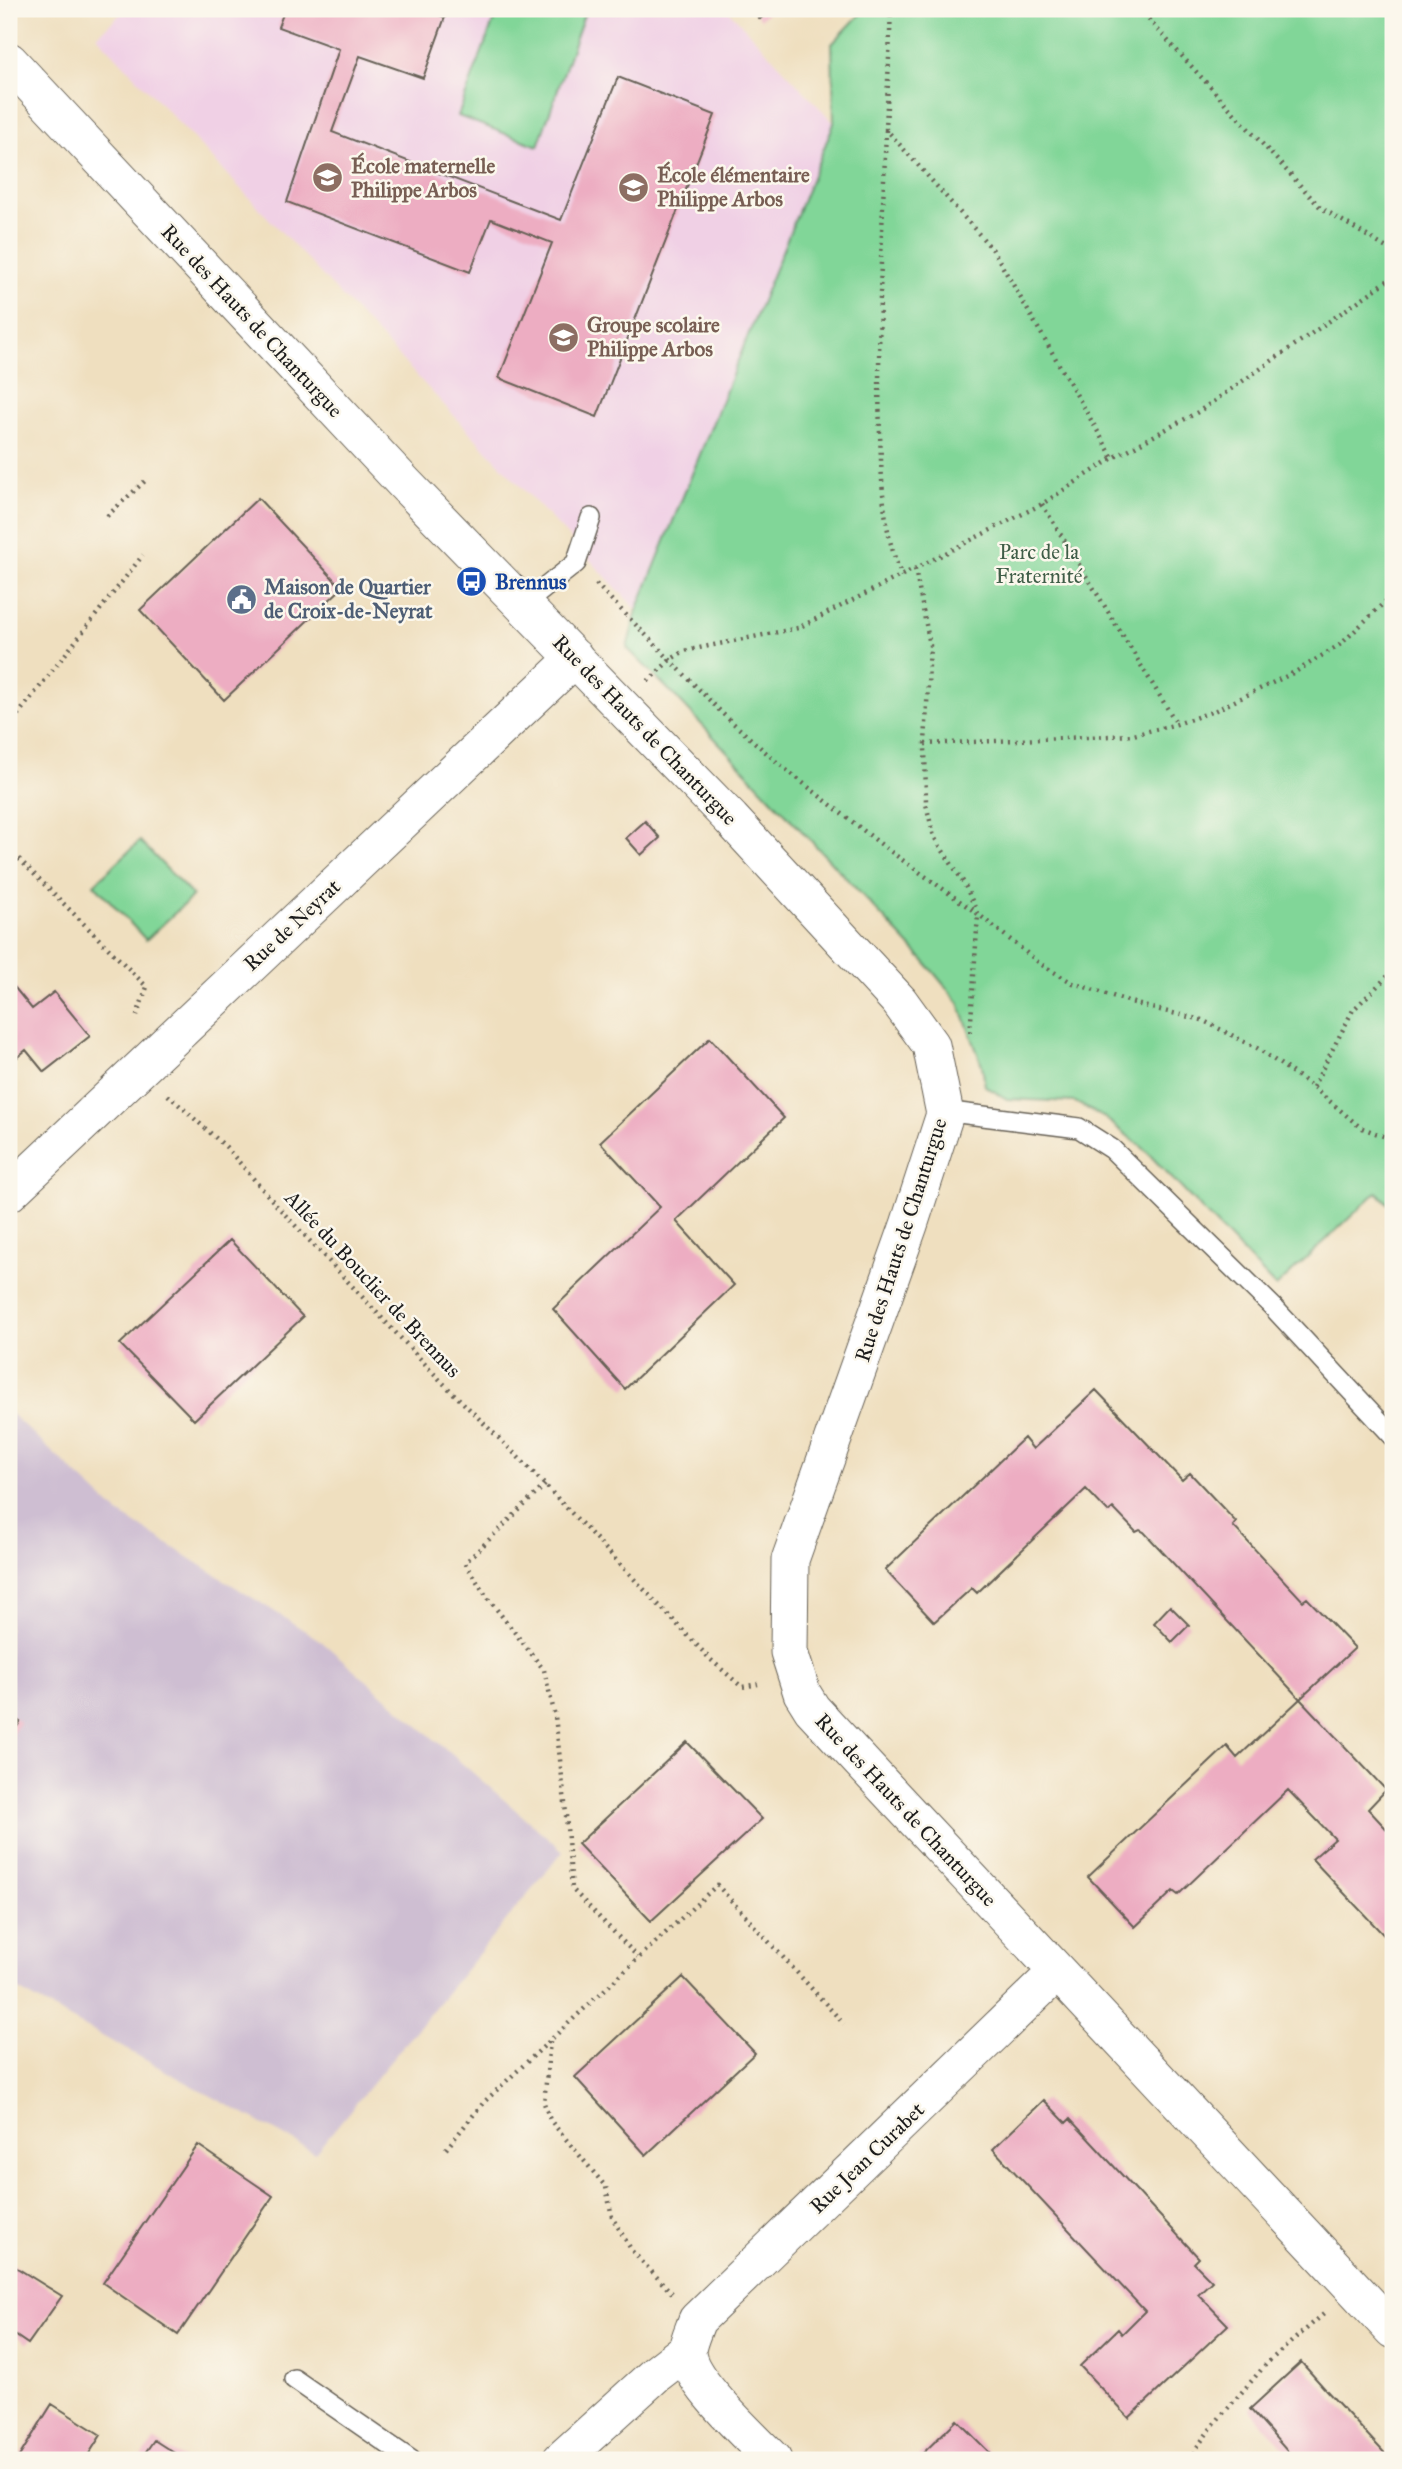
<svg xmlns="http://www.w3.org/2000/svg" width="1402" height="2469" viewBox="0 0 1402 2469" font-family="'IM FELL Great Primer',serif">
	<rect width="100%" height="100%" fill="#fbf7ec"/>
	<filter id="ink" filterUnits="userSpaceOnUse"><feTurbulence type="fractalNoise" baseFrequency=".0143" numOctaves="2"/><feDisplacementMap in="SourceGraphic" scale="14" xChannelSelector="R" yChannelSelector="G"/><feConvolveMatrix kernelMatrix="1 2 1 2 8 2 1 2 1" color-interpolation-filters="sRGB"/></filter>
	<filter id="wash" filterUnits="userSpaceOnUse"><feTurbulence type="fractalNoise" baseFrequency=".00686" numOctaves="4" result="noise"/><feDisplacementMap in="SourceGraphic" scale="28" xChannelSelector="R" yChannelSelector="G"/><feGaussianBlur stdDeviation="1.57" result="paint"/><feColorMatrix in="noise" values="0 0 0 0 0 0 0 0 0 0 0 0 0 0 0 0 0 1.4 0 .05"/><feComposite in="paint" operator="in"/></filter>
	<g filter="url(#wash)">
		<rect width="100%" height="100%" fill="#efdfbf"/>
		<!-- built -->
		<path fill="#f0d0e5" d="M 126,9 L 727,9 L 834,123 L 637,610 L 97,36 Z"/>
		<!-- industrial -->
		<path fill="#cebed2" d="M 9,1412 L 117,1512 L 321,1641 L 563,1851 L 315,2153 L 9,1985 Z"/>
		<!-- green -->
		<path fill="#81d698" stroke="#4e795a" stroke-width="2" d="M 498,9 L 586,9 L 538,146 L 458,116 Z
			M 865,9 L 1393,9 L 1393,1209 L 1377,1192 L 1276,1287 L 1143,1148 L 1105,1118 L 1075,1102 L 1007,1099 L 985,1086 L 982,1065 L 959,1003 L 925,962 L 672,693 L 627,648 L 637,610 L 834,123 L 832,44 Z
			M 140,841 L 193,896 L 146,940 L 94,884 Z"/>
		<g id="blocks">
			<!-- building -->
			<path fill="#edadc2" d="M 285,9 L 421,9 L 445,17 L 423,78 L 360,56 L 332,132 L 561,220 L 618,77 L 715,115 L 597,417 L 499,378 L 552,243 L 491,219 L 470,272 L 287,202 L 339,49 L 278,27 Z
				M 751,9 L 771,9 L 760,19 Z
				M 258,498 L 342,588 L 224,700 L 140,610 Z
				M 645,821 L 660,838 L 641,855 L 626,838 Z
				M 15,988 L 32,1009 L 54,992 L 90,1036 L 44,1072 L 26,1050 L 9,1064 L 9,993 Z
				M 710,1038 L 784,1118 L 676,1221 L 734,1285 L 625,1389 L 553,1309 L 660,1207 L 600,1142 Z
				M 230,1240 L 303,1317 L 194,1420 L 120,1344 Z
				M 1096,1390 L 1182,1480 L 1190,1473 L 1236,1522 L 1233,1526 L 1303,1601 L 1307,1598 L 1355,1648 L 1300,1699 L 1144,1532 L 1140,1530 L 1136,1532 L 1113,1508 L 1108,1512 L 1086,1489 L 977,1593 L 972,1588 L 934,1622 L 885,1570 L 1024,1438 L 1033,1449 Z
				M 1170,1606 L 1189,1625 L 1172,1642 L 1154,1623 Z
				M 1300,1699 L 1386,1790 L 1368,1809 L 1393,1836 L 1393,1945 L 1312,1859 L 1335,1839 L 1288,1790 L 1178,1895 L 1173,1891 L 1135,1927 L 1088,1877 L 1227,1746 L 1237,1758 Z
				M 9,1714 L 20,1722 L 9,1739 Z
				M 687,1742 L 762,1819 L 651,1921 L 578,1844 Z
				M 683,1977 L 755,2053 L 646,2155 L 575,2077 Z
				M 1044,2100 L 1066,2123 L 1070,2119 L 1199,2258 L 1194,2263 L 1212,2281 L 1198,2294 L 1228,2325 L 1129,2418 L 1080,2366 L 1118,2329 L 1122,2334 L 1145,2311 L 993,2149 Z
				M 198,2145 L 273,2196 L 178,2335 L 103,2283 Z
				M 9,2263 L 62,2296 L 28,2344 L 9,2331 Z
				M 1301,2362 L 1326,2390 L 1391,2460 L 1295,2460 L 1250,2409 Z
				M 52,2404 L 101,2435 L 85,2460 L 17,2460 Z
				M 957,2420 L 997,2460 L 916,2460 Z
				M 154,2440 L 185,2460 L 140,2460 Z"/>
		</g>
	</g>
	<g filter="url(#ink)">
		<use href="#blocks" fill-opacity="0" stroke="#666055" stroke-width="2"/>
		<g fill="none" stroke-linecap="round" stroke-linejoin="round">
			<defs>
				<path id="lane" d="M 523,605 L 576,563 L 591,518
					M 945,1114 L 959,1113 L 1079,1128 L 1112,1149 L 1272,1306 L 1393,1436
					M 294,2379 L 411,2460"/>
				<path id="street" d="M 9,61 L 404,483 L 731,819 L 899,1001 L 931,1045 L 945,1114 L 909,1225 L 790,1560 L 789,1652 L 802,1693 L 812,1709 L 892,1795 L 1393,2330
					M 9,1193 L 575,658
					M 561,2460 L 656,2374 L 687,2350
					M 773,2460 C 752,2438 687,2380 687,2351 C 688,2341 694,2329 697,2320 L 1057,1972"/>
			</defs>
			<!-- lane casing -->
			<use href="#lane" stroke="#666055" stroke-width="22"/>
			<!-- street casing -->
			<use href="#street" stroke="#666055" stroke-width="39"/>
			<!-- path -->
			<path stroke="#666055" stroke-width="4.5" stroke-dasharray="2 5" stroke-linecap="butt" d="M 891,9 L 886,129 L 993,250 L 1113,458
				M 1139,9 L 1320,207 L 1393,252
				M 886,130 C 882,231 877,333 880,434 C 882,481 882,532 902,576
				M 1042,504 L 1177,724
				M 107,516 L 145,481
				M 915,569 L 930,645 L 925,744 L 926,804 L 934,837 L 964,883 L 978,914 L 970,1036
				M 596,584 L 724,715 L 779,764 L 887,849 L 978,914 L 1042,965 L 1073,983 L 1143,1006 L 1202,1020 L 1257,1048 L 1313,1087 L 1360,1127 L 1393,1140
				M 648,681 L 670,660 L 684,651 L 798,628 L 1042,504 L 1113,458 L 1198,412 L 1393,277
				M 9,726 L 143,555
				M 925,744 L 1133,735 L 1177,724 L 1214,711 L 1297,671 L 1341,644 L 1393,594
				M 9,849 L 147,987 L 136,1018
				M 1313,1087 L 1353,1010 L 1393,971
				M 168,1095 L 226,1147 L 277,1206 L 441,1381 L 525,1464 L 710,1659 L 742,1687 L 758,1684
				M 545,1485 L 465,1563 L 487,1597 L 544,1670 L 555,1716 L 565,1803 L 572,1889 L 638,1957
				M 550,2041 L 544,2103 L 550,2120 L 606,2187 L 612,2217 L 632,2251 L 672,2293
				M 446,2149 L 484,2102 L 717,1885 L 844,2024
				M 1192,2460 L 1197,2447 L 1214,2424 L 1268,2362 L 1326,2312"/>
			<!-- lane -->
			<use href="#lane" stroke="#fff" stroke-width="19"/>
			<!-- street -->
			<use href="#street" stroke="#fff" stroke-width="37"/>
		</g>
	</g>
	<!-- icons -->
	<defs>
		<symbol id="school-disc" viewBox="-11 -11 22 22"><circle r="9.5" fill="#8d6e63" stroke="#fbf7ec"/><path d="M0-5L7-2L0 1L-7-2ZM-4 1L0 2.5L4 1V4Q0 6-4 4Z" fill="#fff"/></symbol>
		<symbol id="bus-disc" viewBox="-11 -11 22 22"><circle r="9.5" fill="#1a4fb4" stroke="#fbf7ec"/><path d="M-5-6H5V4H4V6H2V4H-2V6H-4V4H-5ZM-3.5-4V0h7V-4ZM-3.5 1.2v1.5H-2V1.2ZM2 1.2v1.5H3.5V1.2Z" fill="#fff"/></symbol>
		<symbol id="civic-disc" viewBox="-11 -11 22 22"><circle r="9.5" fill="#5c6f8a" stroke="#fbf7ec"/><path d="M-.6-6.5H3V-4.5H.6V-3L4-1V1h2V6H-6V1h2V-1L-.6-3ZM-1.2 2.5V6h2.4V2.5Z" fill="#fff"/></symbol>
	</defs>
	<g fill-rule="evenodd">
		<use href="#school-disc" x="310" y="160" width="35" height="35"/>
		<use href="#school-disc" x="616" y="170" width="35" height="35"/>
		<use href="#school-disc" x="546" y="320" width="35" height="35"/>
		<use href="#bus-disc" x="454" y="564" width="35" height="35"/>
		<use href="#civic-disc" x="224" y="582" width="35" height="35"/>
	</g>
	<g text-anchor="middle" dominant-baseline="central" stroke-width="5" stroke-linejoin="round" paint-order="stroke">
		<!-- education labels -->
		<g font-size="21" font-weight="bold" fill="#785e54" stroke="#fbf7ec" text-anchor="start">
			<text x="351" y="166">École maternelle<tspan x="351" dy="24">Philippe Arbos</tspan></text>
			<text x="657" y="175">École élémentaire<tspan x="657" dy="24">Philippe Arbos</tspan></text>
			<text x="587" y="325">Groupe scolaire<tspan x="587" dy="24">Philippe Arbos</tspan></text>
		</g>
		<!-- street labels -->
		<g font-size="21" fill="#1c1c1c" stroke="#fbf7ec">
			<text transform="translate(252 321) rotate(47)">Rue des Hauts de Chanturgue</text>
			<text transform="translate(645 730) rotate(46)">Rue des Hauts de Chanturgue</text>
			<text transform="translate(292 925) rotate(-43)">Rue de Neyrat</text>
			<text transform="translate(901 1240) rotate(-72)">Rue des Hauts de Chanturgue</text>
			<text transform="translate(373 1284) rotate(47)">Allée du Bouclier de Brennus</text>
			<text transform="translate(906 1810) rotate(47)">Rue des Hauts de Chanturgue</text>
			<text transform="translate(867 2158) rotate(-44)">Rue Jean Curabet</text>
		</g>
		<!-- park labels -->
		<g font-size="21" fill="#3f5d47" stroke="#fbf7ec">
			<text x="1039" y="552">Parc de la<tspan x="1039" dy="24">Fraternité</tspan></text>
		</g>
		<!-- transit labels -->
		<g font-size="21" font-weight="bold" fill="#164399" stroke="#fbf7ec" text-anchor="start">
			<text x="495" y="582">Brennus</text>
		</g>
		<!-- service labels -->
		<g font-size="21" font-weight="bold" fill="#4e5e75" stroke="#fbf7ec" text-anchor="start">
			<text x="264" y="587">Maison de Quartier<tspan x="264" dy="24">de Croix-de-Neyrat</tspan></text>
		</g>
	</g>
	<!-- margin -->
	<rect width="1402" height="2469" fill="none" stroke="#fbf7ec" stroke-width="35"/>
</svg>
